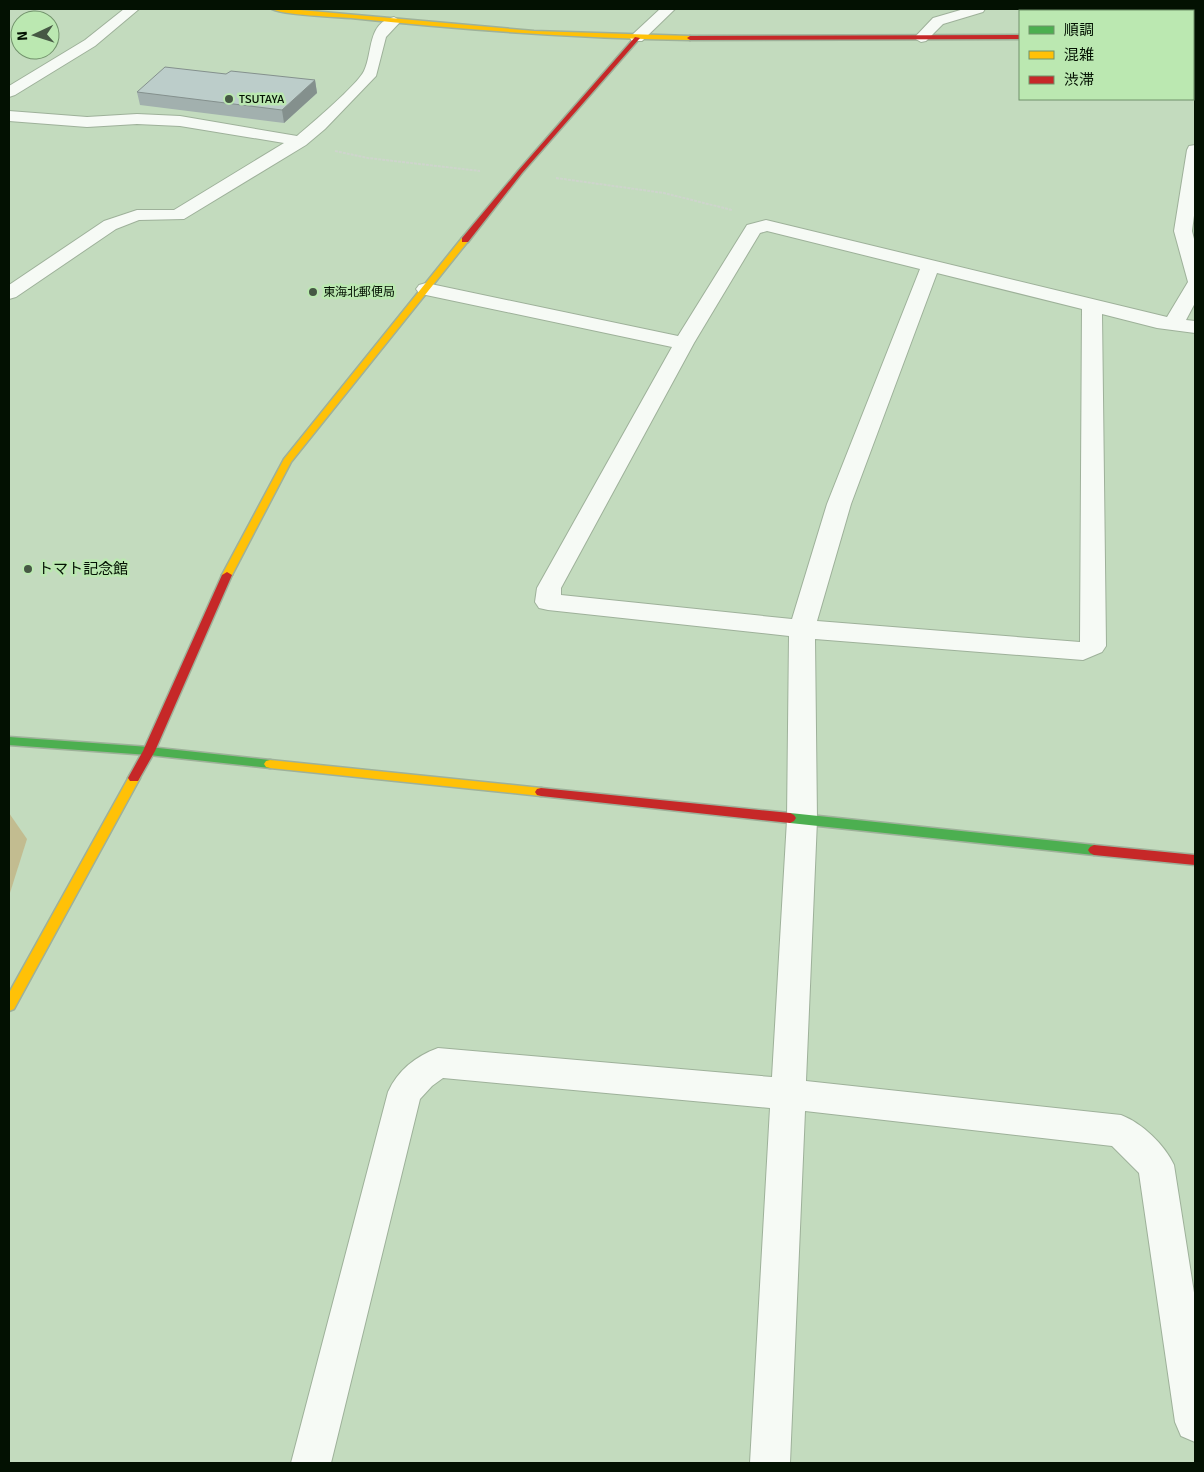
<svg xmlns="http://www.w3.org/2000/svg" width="1204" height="1472" viewBox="0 0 1204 1472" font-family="Signika,'Noto Sans JP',sans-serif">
	<rect width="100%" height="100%" fill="#c3dbbe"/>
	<!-- green -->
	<path fill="#c2bc90" d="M 9,813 L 27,839 L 9,896 Z"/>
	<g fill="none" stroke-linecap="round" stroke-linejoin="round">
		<defs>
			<path id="street" d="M 124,9 L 139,9 L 95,46 L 15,95 L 9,97 L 9,86 L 85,40 Z
				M 660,9 L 675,9 L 642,41 L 632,41 L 630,38 L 632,35 Z
				M 964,9 L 985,9 L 983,12 L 943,24 L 926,41 L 921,42 L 914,38 L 933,18 Z
				M 394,17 L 401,21 L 386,37 L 376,76 L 325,129 L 306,145 L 184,219 L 139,220 L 116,229 L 16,297 L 9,299 L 9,285 L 104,221 L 137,210 L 174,210 L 284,143 L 180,126 L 137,124 L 87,127 L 9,121 L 9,111 L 87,117 L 137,114 L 180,116 L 297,136 C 310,125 358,84 364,71 C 373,52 367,23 394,17 Z
				M 1195,145 L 1195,208 L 1192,231 L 1195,243 L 1195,303 L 1186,320 L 1195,321 L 1195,333 L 1157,328 L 1102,314 L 1106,646 L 1102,652 L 1083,660 L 815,639 L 817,820 L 806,1081 L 1121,1115 C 1142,1123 1165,1145 1174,1165 L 1195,1299 L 1195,1442 L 1181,1436 L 1175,1422 L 1139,1173 L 1112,1146 L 805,1111 L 790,1463 L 750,1463 L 770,1108 L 443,1078 L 432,1086 L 420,1099 L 331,1463 L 291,1463 L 388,1092 C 398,1070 416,1056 438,1048 L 772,1077 L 787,820 L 789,636 L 548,610 L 539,608 L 535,602 L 537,588 L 672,347 L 426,295 L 419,293 L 416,289 L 419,285 L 426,283 L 678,336 L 747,225 L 766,220 L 1167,317 L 1188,282 L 1174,231 L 1187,150 L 1189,146 ZM 767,231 L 920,269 L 827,504 L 792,619 L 561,595 L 561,588 L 694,343 L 760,233 ZM 937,273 L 1082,309 L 1080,642 L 817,621 L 851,504 Z"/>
			<path id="fast" d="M 9,737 L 149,747 L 270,760 L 274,761 L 276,764 L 274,767 L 270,768 L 149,755 L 9,745 Z
				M 790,813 L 1094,845 L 1098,847 L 1100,850 L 1098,853 L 1094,855 L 790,823 L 786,821 L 784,818 L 786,815 Z"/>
			<path id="slow" d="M 272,9 L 289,9 L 534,31 L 690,36 L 693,38 L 690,40 C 577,38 464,30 351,18 C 336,17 282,15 272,9 Z
				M 462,238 L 469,240 L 291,462 L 232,575 L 227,578 L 223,577 L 222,575 L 284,459 Z
				M 270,760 L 541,788 L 545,789 L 547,792 L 545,795 L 541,796 L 270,768 L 266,767 L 264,764 L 266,761 Z
				M 134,774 L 138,775 L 140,778 L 14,1009 L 9,1011 L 9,993 L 130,775 Z"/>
			<path id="jam" d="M 1193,33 L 1195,33 L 1195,37 L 1193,37 Z
				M 1020,35 L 1020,39 L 690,40 L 687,38 L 690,36 Z
				M 635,37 L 640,38 L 522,173 L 468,242 L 462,242 L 462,238 L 518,171 Z
				M 227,572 L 232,575 L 155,751 L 138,781 L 130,781 L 128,778 L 143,751 L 222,575 Z
				M 541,788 L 790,813 L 794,815 L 796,818 L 794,821 L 790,823 L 541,796 L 537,795 L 535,792 L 537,789 Z
				M 1094,845 L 1195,855 L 1195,865 L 1094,855 L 1090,853 L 1088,850 L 1090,847 Z"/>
		</defs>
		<!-- street casing -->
		<use href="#street" stroke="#9eb19a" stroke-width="2"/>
		<!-- fast casing -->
		<use href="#fast" stroke="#9eb19a" stroke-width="3"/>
		<!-- slow casing -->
		<use href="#slow" stroke="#9eb19a" stroke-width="3"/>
		<!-- jam casing -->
		<use href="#jam" stroke="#9eb19a" stroke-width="3"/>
		<!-- path -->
		<path stroke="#ced5cc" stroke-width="2" stroke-dasharray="3 1" stroke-linecap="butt" d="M 335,151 L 368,158 L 480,171
			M 556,178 L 664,193 L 732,210"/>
		<!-- street -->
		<use href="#street" fill="#f6faf5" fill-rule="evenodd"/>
		<!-- fast -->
		<use href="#fast" fill="#4caf50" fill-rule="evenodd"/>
		<!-- slow -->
		<use href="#slow" fill="#ffc107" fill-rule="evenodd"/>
		<!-- jam -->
		<use href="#jam" fill="#c62828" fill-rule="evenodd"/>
	</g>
	<!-- wall -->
	<path fill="#a2b0ae" d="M 1144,9 L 1195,9 L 1195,24 L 1193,24 L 1193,11 L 1147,11 Z
		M 226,74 L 315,80 L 317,93 L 284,123 L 140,105 L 137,92 Z"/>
	<!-- shaded-wall -->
	<path fill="#84908d" d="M 315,80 L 317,93 L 284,123 L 282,110 Z"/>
	<!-- building -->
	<path fill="#bccdca" stroke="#84908d" d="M 1160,9 L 1195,9 L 1195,12 L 1193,12 L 1193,11 L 1162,11 Z
		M 165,67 L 226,74 L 231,71 L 315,80 L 282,110 L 137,92 Z"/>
	<!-- markers -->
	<g fill="#465844" stroke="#bbe8b1" stroke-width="2">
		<circle cx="229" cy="99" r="5"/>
		<circle cx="313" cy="292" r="5"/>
		<circle cx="28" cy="569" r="5"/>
	</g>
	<g text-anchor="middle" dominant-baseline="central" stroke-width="5" stroke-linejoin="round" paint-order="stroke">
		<!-- far-poi labels -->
		<g font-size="12" fill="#031102" stroke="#bbe8b1" text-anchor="start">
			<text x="239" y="99">TSUTAYA</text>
			<text x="323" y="292">東海北郵便局</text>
		</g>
		<!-- poi labels -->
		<g font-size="15" fill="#031102" stroke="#bbe8b1" text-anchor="start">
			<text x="38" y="569">トマト記念館</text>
		</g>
	</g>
	<!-- border -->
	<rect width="1204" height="1472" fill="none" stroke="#031102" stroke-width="20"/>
	<!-- legend -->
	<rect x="1019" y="10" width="175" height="90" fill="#bbe8b1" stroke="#71926b"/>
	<rect x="1029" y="26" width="25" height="8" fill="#4caf50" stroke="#71926b"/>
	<text x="1064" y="35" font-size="15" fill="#031102">順調</text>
	<rect x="1029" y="51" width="25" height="8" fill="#ffc107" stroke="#71926b"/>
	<text x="1064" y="60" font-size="15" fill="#031102">混雑</text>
	<rect x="1029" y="76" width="25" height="8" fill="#c62828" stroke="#71926b"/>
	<text x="1064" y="85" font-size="15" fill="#031102">渋滞</text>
	<!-- north arrow -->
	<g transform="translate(35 35) rotate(266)"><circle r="24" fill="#bbe8b1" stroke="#71926b"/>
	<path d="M0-4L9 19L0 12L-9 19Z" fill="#465844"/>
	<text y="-8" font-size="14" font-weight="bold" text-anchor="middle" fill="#031102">N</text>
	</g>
</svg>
